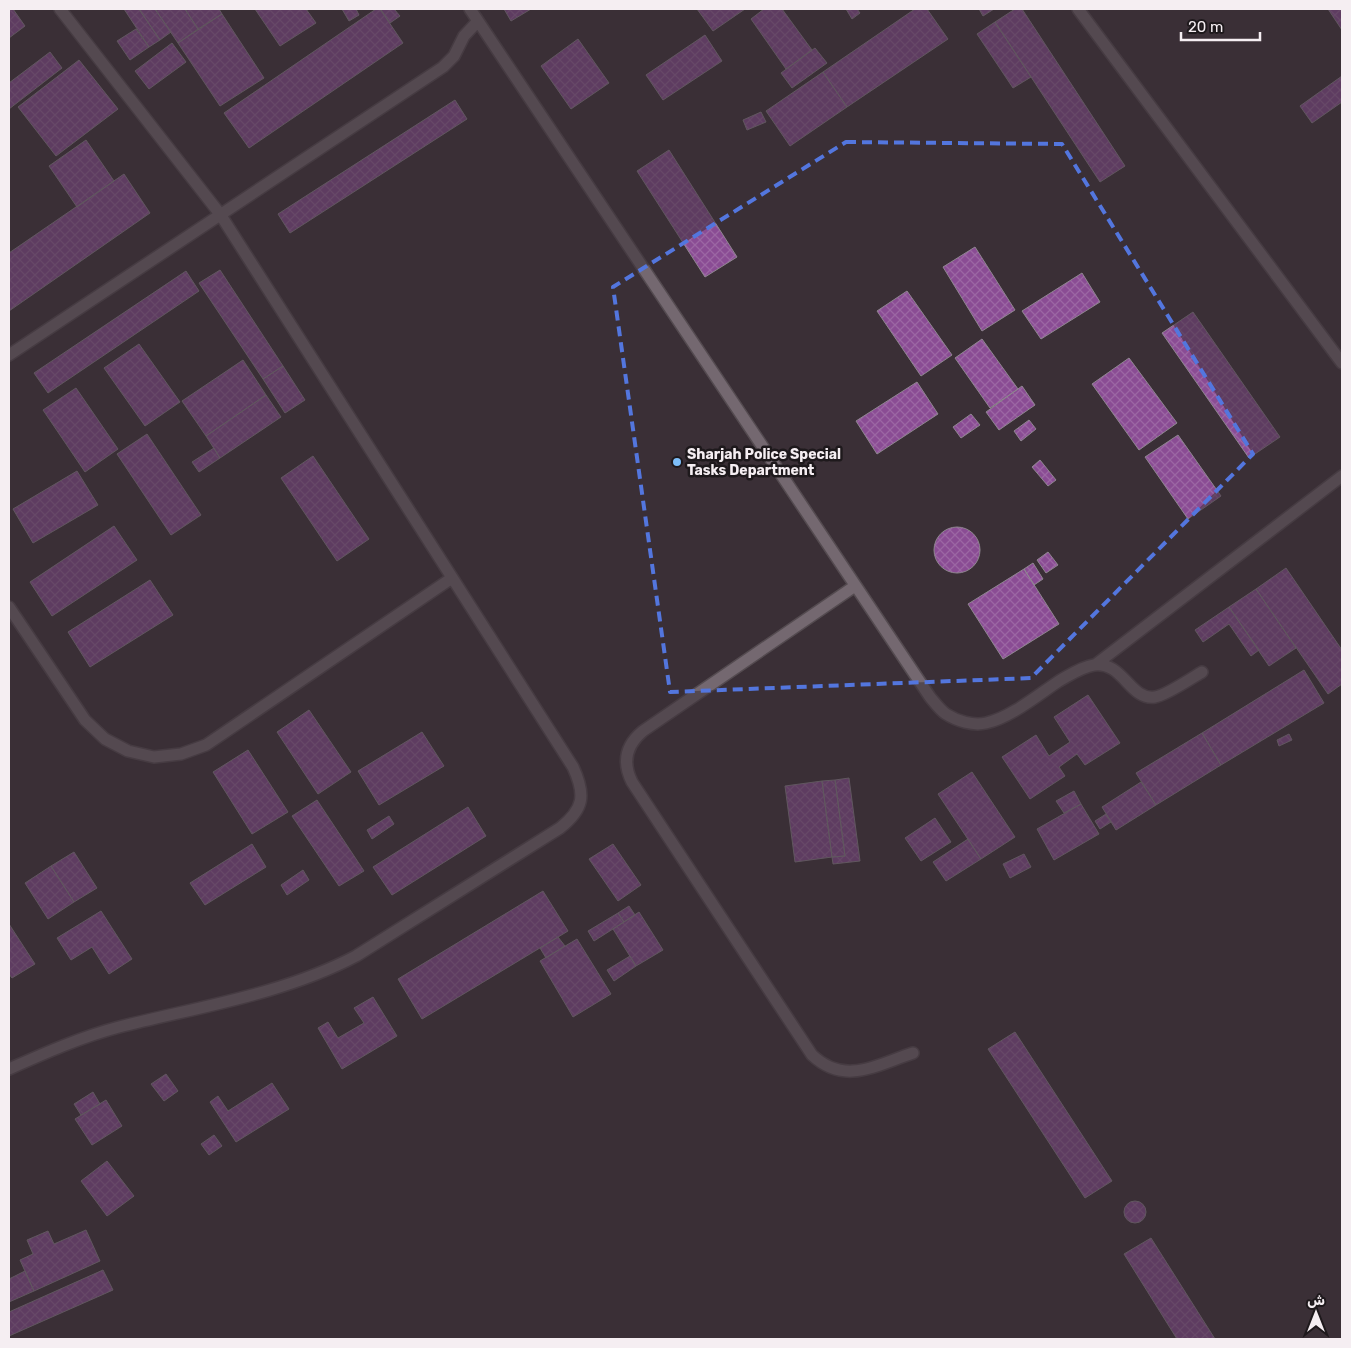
<svg xmlns="http://www.w3.org/2000/svg" width="1351" height="1348" viewBox="0 0 1351 1348" font-family="Rubik,Vazirmatn,sans-serif">
	<defs>
		<pattern id="building-cross-hatch" width="8" height="8" patternUnits="userSpaceOnUse" patternTransform="scale(1.25)"><rect width="8" height="8" fill="#8a4c94"/><path d="M0 0l8 8M0 8l8-8" fill="none" stroke="#9b66a3"/></pattern>
	</defs>
	<rect width="100%" height="100%" fill="#3a2f36"/>
	<!-- building -->
	<path fill="url(#building-cross-hatch)" stroke="#8f8690" d="M 9,9 L 13,9 L 25,26 L 9,38 Z
		M 124,9 L 139,9 L 160,40 L 149,47 Z
		M 139,9 L 155,9 L 171,32 L 160,40 Z
		M 155,9 L 185,9 L 198,29 L 178,43 Z
		M 185,9 L 219,9 L 222,14 L 198,29 Z
		M 255,9 L 306,9 L 316,23 L 280,46 Z
		M 342,9 L 356,9 L 359,15 L 349,21 Z
		M 376,9 L 380,9 L 403,43 L 249,148 L 224,113 Z
		M 383,9 L 394,9 L 400,16 L 390,23 L 381,10 Z
		M 504,9 L 531,9 L 511,21 Z
		M 697,9 L 745,9 L 713,31 Z
		M 764,9 L 782,9 L 812,50 L 786,69 L 751,19 Z
		M 846,9 L 857,9 L 860,13 L 852,19 Z
		M 915,9 L 927,9 L 948,39 L 847,107 L 823,72 Z
		M 979,9 L 994,9 L 983,16 Z
		M 1015,9 L 1022,9 L 1125,166 L 1100,182 L 995,22 Z
		M 1328,9 L 1342,9 L 1342,30 Z
		M 222,14 L 264,78 L 220,106 L 178,43 Z
		M 995,22 L 1031,77 L 1013,88 L 977,34 Z
		M 136,29 L 149,47 L 130,60 L 117,41 Z
		M 705,35 L 722,61 L 663,100 L 646,75 Z
		M 578,39 L 609,83 L 571,109 L 541,66 Z
		M 172,43 L 186,62 L 149,89 L 135,71 Z
		M 815,48 L 827,63 L 792,88 L 781,73 Z
		M 50,52 L 62,68 L 9,109 L 9,83 Z
		M 79,60 L 118,109 L 56,156 L 18,107 Z
		M 823,72 L 847,107 L 790,146 L 766,111 Z
		M 1342,76 L 1342,102 L 1312,123 L 1300,106 Z
		M 455,100 L 467,119 L 290,233 L 278,214 Z
		M 761,112 L 766,122 L 747,130 L 743,120 Z
		M 86,140 L 114,181 L 77,207 L 49,166 Z
		M 669,150 L 737,257 L 705,277 L 637,171 Z
		M 124,174 L 150,213 L 9,311 L 9,253 Z
		M 975,247 L 1015,310 L 982,331 L 943,267 Z
		M 220,270 L 283,366 L 263,379 L 199,283 Z
		M 186,271 L 199,291 L 48,393 L 34,373 Z
		M 1082,273 L 1100,302 L 1041,339 L 1022,311 Z
		M 907,291 L 952,355 L 921,376 L 877,311 Z
		M 1193,312 L 1280,437 L 1249,458 L 1162,333 Z
		M 982,339 L 1018,389 L 990,408 L 955,358 Z
		M 139,344 L 180,402 L 145,426 L 104,368 Z
		M 1129,358 L 1177,423 L 1139,450 L 1092,384 Z
		M 243,360 L 266,395 L 206,436 L 182,401 Z
		M 283,366 L 305,400 L 285,413 L 263,379 Z
		M 917,382 L 938,414 L 877,454 L 856,421 Z
		M 1022,386 L 1035,405 L 999,430 L 986,412 Z
		M 76,388 L 118,449 L 85,472 L 43,410 Z
		M 266,395 L 281,417 L 220,458 L 206,436 Z
		M 971,414 L 980,425 L 961,438 L 953,427 Z
		M 1029,420 L 1036,429 L 1021,441 L 1014,431 Z
		M 147,434 L 201,515 L 171,535 L 117,454 Z
		M 1178,435 L 1221,496 L 1188,519 L 1145,457 Z
		M 214,448 L 220,458 L 199,472 L 192,462 Z
		M 313,456 L 369,539 L 337,561 L 281,478 Z
		M 1040,460 L 1056,480 L 1048,486 L 1032,467 Z
		M 77,471 L 98,505 L 33,543 L 13,509 Z
		M 114,526 L 137,560 L 52,616 L 30,582 Z
		M934 550a23 23 0 1 1 46 0a23 23 0 1 1-46 0Z
		M 1048,552 L 1058,565 L 1046,573 L 1037,560 Z
		M 1033,563 L 1043,579 L 1034,585 L 1024,569 Z
		M 1286,568 L 1342,650 L 1342,684 L 1328,694 L 1256,589 Z
		M 1024,569 L 1059,624 L 1003,659 L 968,604 Z
		M 150,580 L 173,615 L 90,667 L 68,632 Z
		M 1256,589 L 1296,648 L 1269,666 L 1229,607 Z
		M 1229,607 L 1259,650 L 1251,656 L 1229,624 L 1203,642 L 1195,630 Z
		M 1304,670 L 1324,703 L 1221,765 L 1202,733 Z
		M 1088,695 L 1120,743 L 1085,765 L 1077,754 L 1059,767 L 1065,776 L 1030,799 L 1002,757 L 1036,735 L 1049,756 L 1070,742 L 1054,717 Z
		M 309,710 L 351,772 L 318,794 L 277,732 Z
		M 422,732 L 444,766 L 379,805 L 358,771 Z
		M 1202,733 L 1221,765 L 1156,805 L 1136,773 Z
		M 1289,734 L 1292,740 L 1279,746 L 1277,740 Z
		M 248,750 L 288,812 L 252,834 L 213,772 Z
		M 972,772 L 1015,837 L 981,859 L 938,794 Z
		M 849,778 L 860,861 L 833,864 L 832,857 L 845,856 L 835,780 Z
		M 835,780 L 845,856 L 832,857 L 822,781 Z
		M 822,781 L 832,857 L 795,862 L 785,786 Z
		M 1141,782 L 1156,805 L 1116,830 L 1102,807 Z
		M 1074,791 L 1081,804 L 1064,813 L 1056,801 Z
		M 317,800 L 364,871 L 339,886 L 292,816 Z
		M 1081,804 L 1099,834 L 1054,860 L 1037,829 Z
		M 468,807 L 486,836 L 392,895 L 373,867 Z
		M 1106,814 L 1111,822 L 1100,829 L 1095,821 Z
		M 389,816 L 394,824 L 372,839 L 367,830 Z
		M 935,818 L 951,842 L 921,861 L 905,838 Z
		M 968,839 L 981,859 L 946,881 L 933,862 Z
		M 252,844 L 266,867 L 205,905 L 190,883 Z
		M 613,844 L 641,885 L 618,901 L 589,859 Z
		M 74,852 L 97,888 L 74,902 L 51,866 Z
		M 1024,854 L 1031,867 L 1010,878 L 1003,864 Z
		M 51,866 L 74,902 L 48,919 L 25,883 Z
		M 303,870 L 309,880 L 287,895 L 281,885 Z
		M 543,891 L 568,931 L 422,1019 L 398,979 Z
		M 629,906 L 635,915 L 624,922 L 618,913 Z
		M 101,911 L 132,959 L 109,974 L 92,947 L 71,960 L 57,938 Z
		M 639,912 L 663,950 L 636,966 L 613,929 Z
		M 618,913 L 624,922 L 594,941 L 588,931 Z
		M 9,924 L 35,964 L 12,978 L 9,974 Z
		M 558,937 L 565,946 L 546,958 L 540,948 Z
		M 577,939 L 611,994 L 573,1017 L 540,961 Z
		M 630,956 L 636,966 L 614,981 L 607,970 Z
		M 373,997 L 397,1036 L 342,1069 L 318,1028 L 328,1022 L 338,1038 L 364,1023 L 354,1008 Z
		M 1015,1032 L 1112,1181 L 1085,1198 L 988,1049 Z
		M 166,1074 L 178,1091 L 164,1101 L 151,1084 Z
		M 272,1083 L 289,1109 L 236,1142 L 210,1102 L 218,1096 L 228,1111 Z
		M 93,1092 L 100,1104 L 81,1115 L 74,1104 Z
		M 106,1100 L 122,1126 L 92,1145 L 75,1119 Z
		M 214,1135 L 222,1146 L 209,1155 L 201,1144 Z
		M 107,1161 L 134,1196 L 107,1216 L 81,1181 Z
		M1124 1212a11 11 0 1 1 22 0a11 11 0 1 1-22 0Z
		M 86,1230 L 100,1261 L 34,1291 L 20,1260 L 33,1254 L 27,1240 L 48,1231 L 54,1244 Z
		M 1151,1238 L 1215,1339 L 1177,1339 L 1124,1254 Z
		M 103,1270 L 113,1290 L 9,1336 L 9,1312 Z
		M 25,1271 L 34,1291 L 9,1302 L 9,1279 Z"/>
	<g fill="none" stroke-linecap="round" stroke-linejoin="round">
		<defs>
			<path id="service" d="M 470,9 L 930,697 C 935,703 940,710 946,714 C 957,721 973,726 986,723 C 1010,718 1038,695 1059,681 C 1070,675 1081,667 1094,665 C 1123,661 1130,701 1155,697 C 1165,696 1192,678 1202,672
				M 1078,9 L 1342,363
				M 9,355 L 443,67 L 454,56 L 464,36 L 478,21
				M 855,586 L 643,731 C 626,745 622,762 632,782 L 812,1055 C 845,1086 876,1065 913,1053
				M 9,607 L 85,720 L 105,739 L 128,751 L 154,757 L 181,754 L 206,745 L 452,578
				M 1095,665 L 1342,476
				M 9,1069 C 45,1053 81,1037 119,1027 C 198,1007 284,994 356,956 L 560,828 C 584,809 586,795 573,767 L 220,214 L 60,9"/>
		</defs>
		<!-- service casing -->
		<use href="#service" stroke="#544b50" stroke-width="14"/>
		<!-- service -->
		<use href="#service" stroke="#746870" stroke-width="11"/>
	</g>
	<!-- marked area -->
	<path d="M0 0H1351V1348H0ZM 846,142 L 1062,144 L 1253,454 L 1031,678 L 670,692 L 613,287 Z" fill="#3a2f36" fill-opacity=".55" fill-rule="evenodd"/>
	<path fill="none" stroke="#5376de" stroke-width="4" stroke-dasharray="10 6" stroke-linejoin="round" d="M 846,142 L 1062,144 L 1253,454 L 1031,678 L 670,692 L 613,287 Z"/>
	<!-- markers -->
	<circle fill="#7dbef9" stroke="#1e191c" stroke-width="2" cx="677" cy="462" r="5"/>
	<g text-anchor="middle" dominant-baseline="central" stroke-width="5" stroke-linejoin="round" paint-order="stroke">
		<!-- poi labels -->
		<g font-size="14" font-weight="bold" fill="#f5eef2" stroke="#1e191c" text-anchor="start">
			<text x="687" y="454">Sharjah Police Special<tspan x="687" dy="16">Tasks Department</tspan></text>
		</g>
	</g>
	<!-- border -->
	<rect width="1351" height="1348" fill="none" stroke="#f5eef2" stroke-width="20"/>
	<!-- north arrow -->
	<g transform="translate(1316 1313)" stroke="#1e191c" stroke-width="4" paint-order="stroke">
	<path d="M0-4L9 19L0 12L-9 19Z" fill="#f5eef2"/>
	<text y="-8" font-size="14" font-weight="bold" text-anchor="middle" fill="#f5eef2">ش</text>
	</g>
	<!-- scale -->
	<path d="M1181 32v8h79v-8" fill="none" stroke="#f5eef2" stroke-width="2.5"/>
	<text x="1188" y="32" font-size="15" fill="#f5eef2" stroke="#1e191c" stroke-width="4" paint-order="stroke">20 m</text>
</svg>
